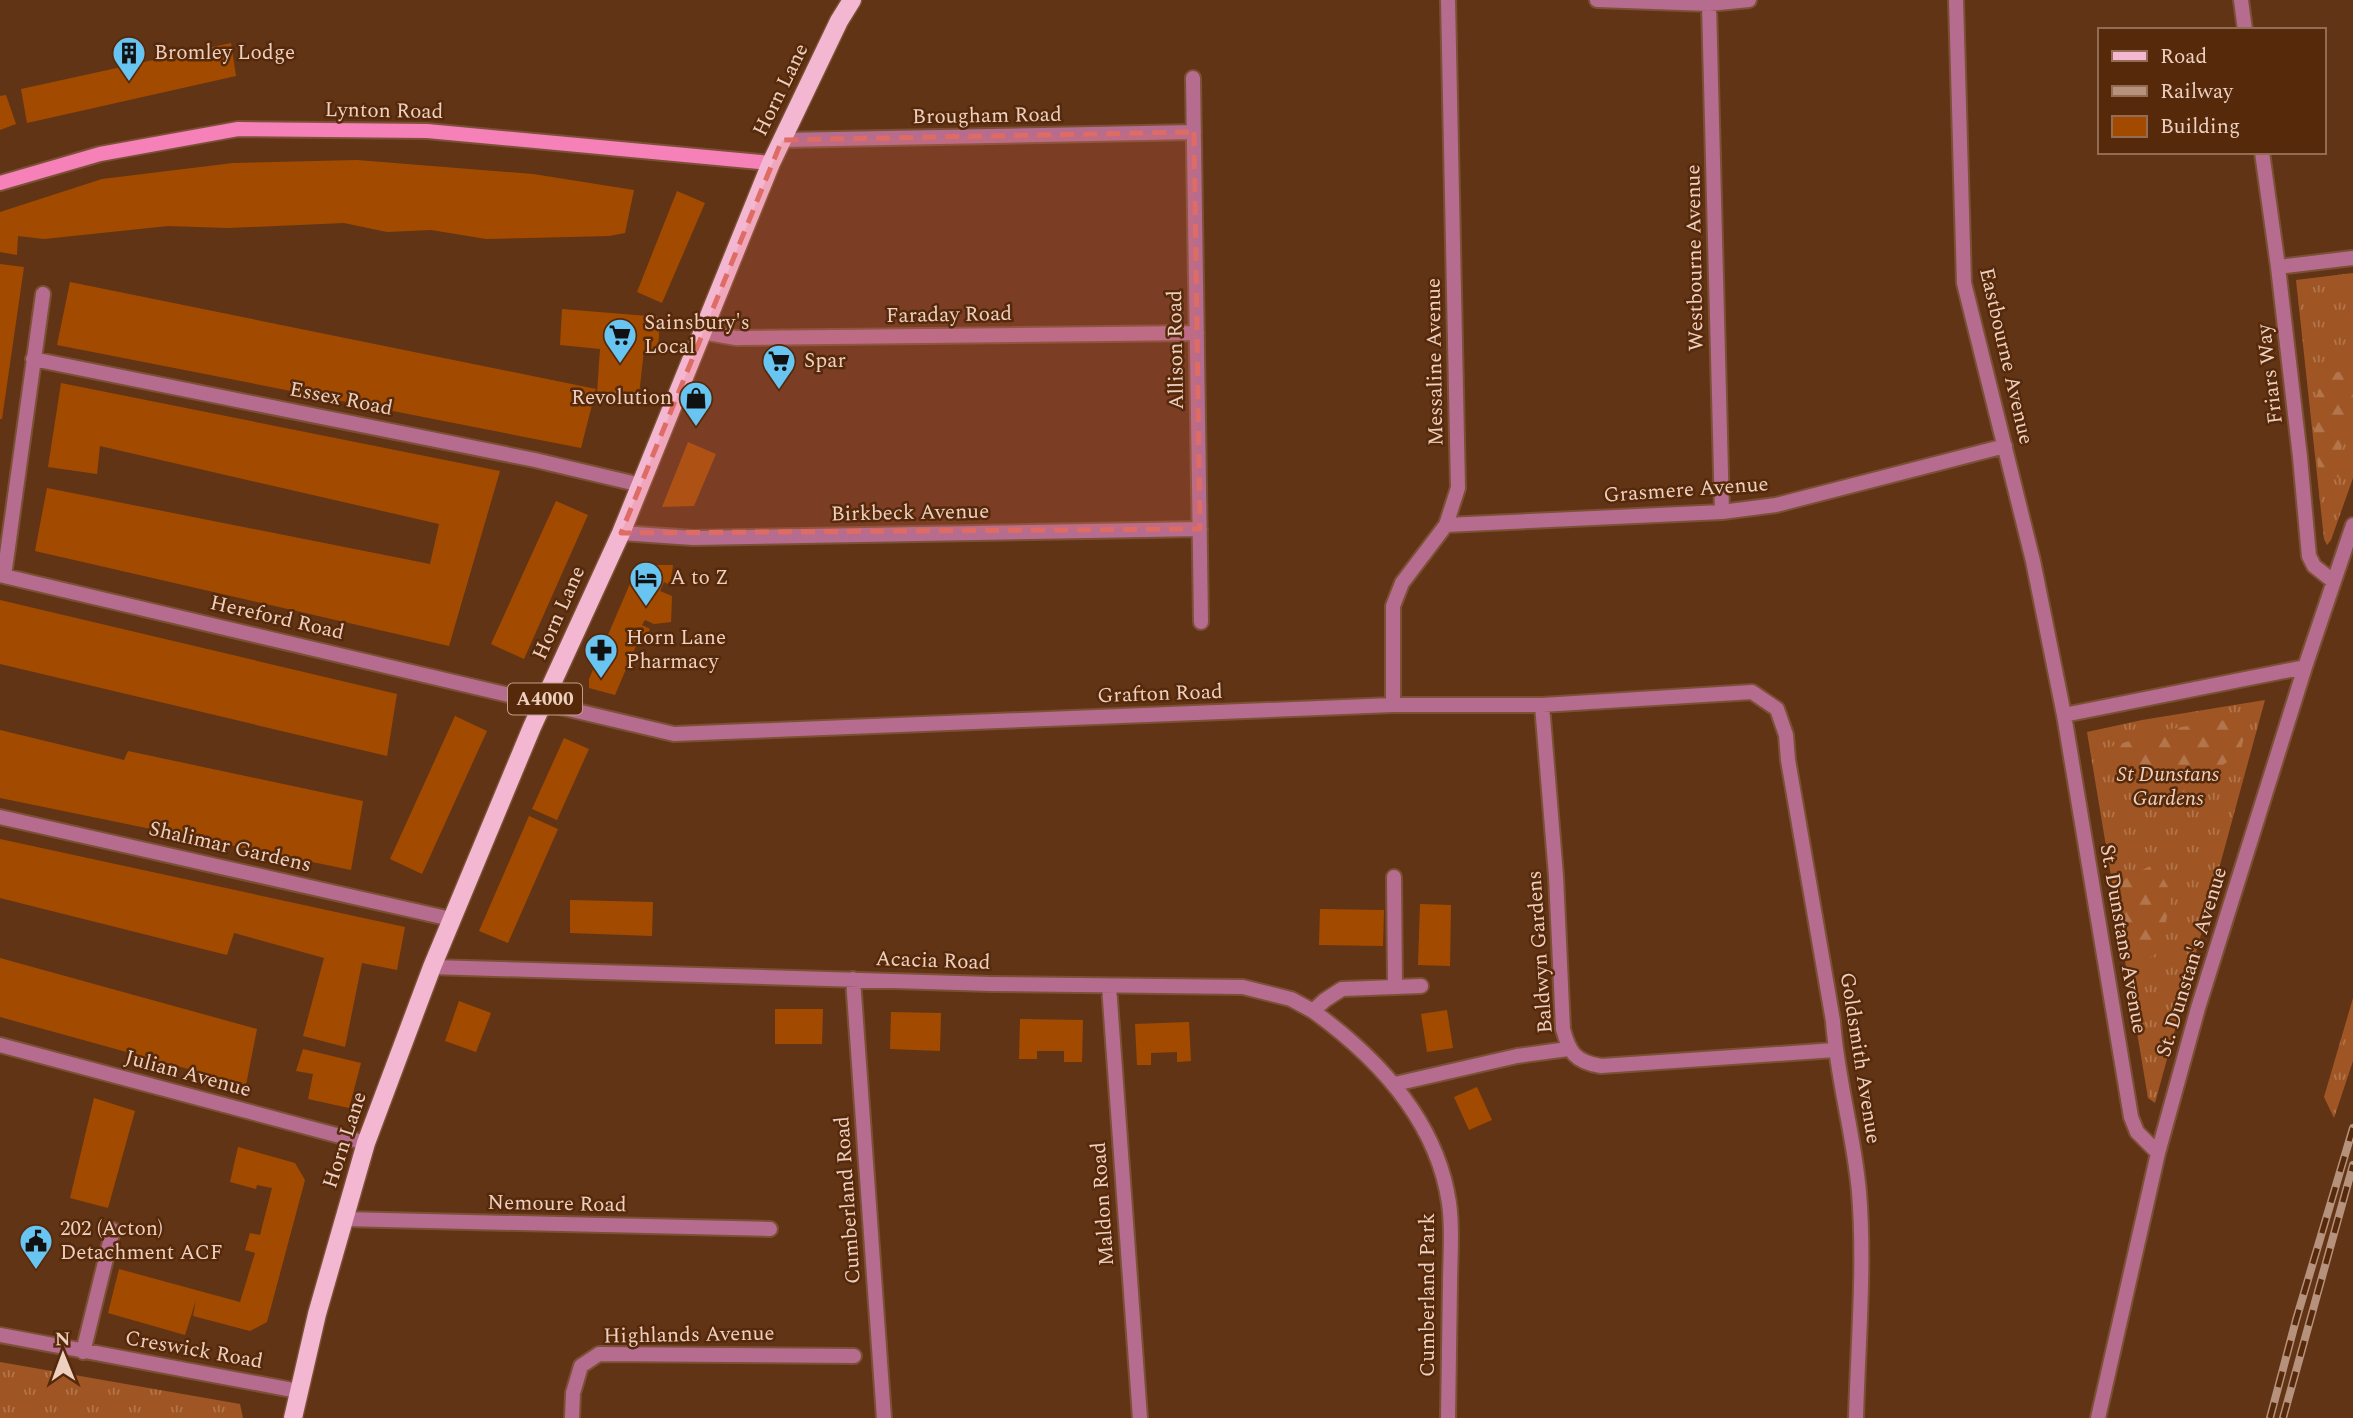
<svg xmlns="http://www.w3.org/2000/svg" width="2353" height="1418" viewBox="0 0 2353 1418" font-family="Spectral,serif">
	<defs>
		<pattern id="grass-tufts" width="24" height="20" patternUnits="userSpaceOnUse" patternTransform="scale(1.75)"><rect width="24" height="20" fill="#a05624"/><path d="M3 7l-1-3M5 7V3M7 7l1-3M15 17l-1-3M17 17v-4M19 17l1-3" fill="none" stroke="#b2754c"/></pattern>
		<pattern id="forest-firs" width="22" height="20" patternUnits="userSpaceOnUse" patternTransform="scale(1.75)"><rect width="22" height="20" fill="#a05624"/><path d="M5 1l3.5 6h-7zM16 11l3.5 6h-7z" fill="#b2754c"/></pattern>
	</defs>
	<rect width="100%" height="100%" fill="#623416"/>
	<!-- grass -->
	<path fill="url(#grass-tufts)" d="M 2353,273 L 2353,478 L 2331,540 L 2327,545 L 2324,539 L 2296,280 Z
		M 2265,700 L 2155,1103 L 2148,1098 L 2087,732 L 2142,720 Z
		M 2353,998 L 2353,1061 L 2334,1118 L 2324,1097 Z
		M 0,1362 L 240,1404 L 243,1418 L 0,1418 Z"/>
	<!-- forest -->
	<path fill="url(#forest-firs)" d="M 2353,364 L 2353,421 L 2344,422 L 2339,478 L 2318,467 L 2312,406 L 2325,376 L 2345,370 Z
		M 2249,716 L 2240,754 L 2194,783 L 2169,804 L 2152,804 L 2147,785 L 2121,767 L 2104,749 L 2164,730 Z
		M 2155,864 L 2172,894 L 2159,952 L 2137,965 C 2125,943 2099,899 2125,879 C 2134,873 2145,869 2155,864 Z"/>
	<!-- building -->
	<path fill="#a24b00" d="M 231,43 L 236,76 L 27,123 L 21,89 Z
		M 6,95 L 16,124 L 0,130 L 0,96 Z
		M 357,160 L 533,174 L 634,190 L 625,233 L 609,236 L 486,239 L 431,230 L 387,232 L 344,223 L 228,228 L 168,226 L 44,239 L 18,236 L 17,255 L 0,252 L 0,212 L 102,179 L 233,163 Z
		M 677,191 L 705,203 L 662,303 L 637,292 Z
		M 0,264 L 24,267 L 2,419 L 0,419 Z
		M 70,282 L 596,389 L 581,448 L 57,345 Z
		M 562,309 L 660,317 L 658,351 L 644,350 L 639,395 L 597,393 L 600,349 L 560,345 Z
		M 61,383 L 500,471 L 449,646 L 35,551 L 47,488 L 430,564 L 439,524 L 100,446 L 97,474 L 48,467 Z
		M 688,442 L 716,454 L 694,506 L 662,507 Z
		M 556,501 L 588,515 L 524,659 L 491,644 Z
		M 638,565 L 651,570 L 653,565 L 673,565 L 670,585 L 664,582 L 660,591 L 672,596 L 671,622 L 654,624 L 645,620 L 642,625 L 650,629 L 648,634 L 641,634 L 615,695 L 589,688 L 589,679 Z
		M 0,600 L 397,694 L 387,756 L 0,664 Z
		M 455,716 L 487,731 L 422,874 L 390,859 Z
		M 0,730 L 124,760 L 128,751 L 363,801 L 351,870 L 0,798 Z
		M 564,738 L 589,749 L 557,820 L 532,809 Z
		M 529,816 L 558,829 L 508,943 L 479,931 Z
		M 0,839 L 405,927 L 397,970 L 362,963 L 345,1047 L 303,1036 L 324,958 L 234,933 L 227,955 L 0,898 Z
		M 570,900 L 653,902 L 652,936 L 570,933 Z
		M 1420,904 L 1451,905 L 1450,966 L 1418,965 Z
		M 1320,909 L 1384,910 L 1383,946 L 1319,945 Z
		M 0,958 L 257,1029 L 246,1085 L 0,1017 Z
		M 459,1001 L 491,1013 L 476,1052 L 445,1041 Z
		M 775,1009 L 823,1009 L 822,1044 L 775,1044 Z
		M 1447,1010 L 1453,1048 L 1427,1052 L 1421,1014 Z
		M 891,1012 L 941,1013 L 940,1051 L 890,1049 Z
		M 1020,1019 L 1083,1020 L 1082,1062 L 1064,1062 L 1064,1051 L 1037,1051 L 1037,1059 L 1019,1059 Z
		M 1189,1022 L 1191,1061 L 1177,1062 L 1177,1052 L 1151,1053 L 1151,1065 L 1137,1065 L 1135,1024 Z
		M 303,1049 L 361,1063 L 349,1108 L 308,1099 L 313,1074 L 296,1071 Z
		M 1477,1087 L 1492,1120 L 1469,1130 L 1454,1097 Z
		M 94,1098 L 135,1111 L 108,1208 L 70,1198 Z
		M 238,1147 L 295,1163 L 305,1180 L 267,1322 L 250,1331 L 193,1316 L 196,1300 L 185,1335 L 108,1313 L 119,1269 L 240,1302 L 255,1253 L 245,1250 L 250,1233 L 260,1235 L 272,1188 L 257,1185 L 256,1189 L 230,1182 Z"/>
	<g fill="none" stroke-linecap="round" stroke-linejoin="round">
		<defs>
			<path id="street" d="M 1597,0 L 1709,4 L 1749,0
				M 1956,0 L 1964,283 L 2033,561 L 2064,715
				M 2241,0 L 2245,30
				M 1709,4 L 1722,512
				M 1193,78 L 1201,622
				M 782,140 L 1194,132
				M 2262,152 L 2278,267 L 2300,457 L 2309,556 L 2314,566 L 2333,581
				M 2278,267 L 2353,258
				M 702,332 L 736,338 L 1197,333
				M 33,359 L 535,460 L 641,485
				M 1446,525 L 1722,512 L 1776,505 L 2005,446
				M 621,533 L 693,538 L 1200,529
				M 0,575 L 674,734 L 1393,705 L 1542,705 L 1752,692 L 1777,709 L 1786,735 L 1788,760 L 1833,1021 C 1837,1079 1854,1134 1859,1192 C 1865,1266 1858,1343 1856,1418
				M 4,576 L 43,294
				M 1393,705 L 1393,606 L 1402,583 L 1446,525 L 1458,488 L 1448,0
				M 1542,705 L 1556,876 L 1563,1029 C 1569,1052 1575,1062 1601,1066 L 1835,1050
				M 0,817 L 451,919
				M 1394,877 L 1395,986
				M 432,967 L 991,984 L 1243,987 L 1291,999 L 1313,1011 L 1325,1000 L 1342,989 L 1421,986
				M 853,979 L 884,1418
				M 1109,986 L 1140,1418
				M 1313,1011 C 1378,1058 1437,1121 1449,1203 C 1453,1230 1450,1257 1450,1284 C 1449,1328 1449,1373 1448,1418
				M 0,1045 L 366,1143
				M 1395,1084 L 1517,1056 L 1568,1049
				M 2158,1153 L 2137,1132 L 2131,1117 L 2064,715 L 2305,667
				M 343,1219 L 770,1229
				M 0,1335 L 298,1391
				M 83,1352 L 113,1230
				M 572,1418 L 573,1393 L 581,1366 L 599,1354 L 854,1356
				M 2098,1418 L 2158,1153 L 2198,1008 L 2305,667 L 2353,525"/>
			<path id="secondary" d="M 0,183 L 100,154 L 238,129 L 427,131 L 771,163"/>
			<path id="primary" d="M 293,1418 L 317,1314 L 366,1143 L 432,967 L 532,727 L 621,533 L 771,163 L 839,21 L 852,0"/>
		</defs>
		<!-- street casing -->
		<use href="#street" stroke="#7b5035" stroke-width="18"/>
		<!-- secondary casing -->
		<use href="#secondary" stroke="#7b5035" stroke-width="18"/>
		<!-- primary casing -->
		<use href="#primary" stroke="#7b5035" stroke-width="21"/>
		<!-- street -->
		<use href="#street" stroke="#b66c8e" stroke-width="14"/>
		<!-- secondary -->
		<use href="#secondary" stroke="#f681b9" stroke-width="14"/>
		<!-- primary -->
		<use href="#primary" stroke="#f4b7d1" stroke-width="18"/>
		<defs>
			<path id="rail" d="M 2270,1418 L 2296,1320 L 2353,1128
				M 2283,1418 L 2353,1165"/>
		</defs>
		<!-- rail casing -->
		<use href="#rail" stroke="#b6927d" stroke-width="8"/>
		<!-- rail -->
		<use href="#rail" stroke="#56290a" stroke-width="5" stroke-dasharray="16" stroke-linecap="butt"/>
	</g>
	<!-- marked area -->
	<path fill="#df6b65" fill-opacity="0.2" stroke="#df6b65" stroke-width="5" stroke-dasharray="14 9" stroke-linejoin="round" d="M 1194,132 L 1200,529 L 621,533 L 782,140 Z"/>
	<!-- icons -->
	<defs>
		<symbol id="building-pin" viewBox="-11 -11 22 30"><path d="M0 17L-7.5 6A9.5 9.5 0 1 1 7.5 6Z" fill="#68c4f0" stroke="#56290a"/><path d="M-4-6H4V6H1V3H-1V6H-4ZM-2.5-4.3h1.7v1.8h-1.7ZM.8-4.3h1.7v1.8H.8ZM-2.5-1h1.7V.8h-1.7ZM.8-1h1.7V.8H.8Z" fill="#111"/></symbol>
		<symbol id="supermarket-pin" viewBox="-11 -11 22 30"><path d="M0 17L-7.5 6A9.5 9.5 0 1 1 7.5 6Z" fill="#68c4f0" stroke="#56290a"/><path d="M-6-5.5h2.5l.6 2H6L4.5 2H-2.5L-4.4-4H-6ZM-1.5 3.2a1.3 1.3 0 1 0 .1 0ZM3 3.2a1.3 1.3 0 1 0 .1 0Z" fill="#111"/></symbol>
		<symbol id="shop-pin" viewBox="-11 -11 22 30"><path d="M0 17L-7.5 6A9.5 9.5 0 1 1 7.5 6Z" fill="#68c4f0" stroke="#56290a"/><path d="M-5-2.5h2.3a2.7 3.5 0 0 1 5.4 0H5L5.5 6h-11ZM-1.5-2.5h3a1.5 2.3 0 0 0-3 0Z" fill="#111"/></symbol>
		<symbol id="hotel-pin" viewBox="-11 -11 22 30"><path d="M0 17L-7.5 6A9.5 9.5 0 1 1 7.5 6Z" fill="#68c4f0" stroke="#56290a"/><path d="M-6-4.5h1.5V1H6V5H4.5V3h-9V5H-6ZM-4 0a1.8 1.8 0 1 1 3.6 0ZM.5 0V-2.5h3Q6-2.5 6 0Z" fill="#111"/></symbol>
		<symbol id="pharmacy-pin" viewBox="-11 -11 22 30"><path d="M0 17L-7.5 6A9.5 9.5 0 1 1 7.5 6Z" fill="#68c4f0" stroke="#56290a"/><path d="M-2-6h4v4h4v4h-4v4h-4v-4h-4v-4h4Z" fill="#111"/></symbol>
		<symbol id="civic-pin" viewBox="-11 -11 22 30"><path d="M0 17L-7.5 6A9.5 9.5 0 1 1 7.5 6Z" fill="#68c4f0" stroke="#56290a"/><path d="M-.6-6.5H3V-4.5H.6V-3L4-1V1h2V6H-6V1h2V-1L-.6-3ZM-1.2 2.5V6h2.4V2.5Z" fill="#111"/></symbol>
	</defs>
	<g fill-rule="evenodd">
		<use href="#building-pin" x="110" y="34" width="38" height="52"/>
		<use href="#supermarket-pin" x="601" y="316" width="38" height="52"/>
		<use href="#supermarket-pin" x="760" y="342" width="38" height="52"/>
		<use href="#shop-pin" x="677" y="379" width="38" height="52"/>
		<use href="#hotel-pin" x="627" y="559" width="38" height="52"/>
		<use href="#pharmacy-pin" x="582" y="631" width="38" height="52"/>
		<use href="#civic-pin" x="17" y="1222" width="38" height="52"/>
	</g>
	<g text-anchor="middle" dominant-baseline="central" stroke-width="5" stroke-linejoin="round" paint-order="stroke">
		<!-- shield labels -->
		<rect fill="#56290a" stroke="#c09e89" stroke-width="2" x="508" y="683.5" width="74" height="31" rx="5"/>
		<g font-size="19" font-weight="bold" fill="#edd0c0">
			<text x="545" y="699">A4000</text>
		</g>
		<!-- poi labels -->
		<g font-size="21" fill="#edd0c0" stroke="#56290a" text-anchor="start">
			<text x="154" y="53">Bromley Lodge</text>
			<text x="644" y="323">Sainsbury's<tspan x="644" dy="24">Local</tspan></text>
			<text x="804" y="361">Spar</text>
			<text x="672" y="398" text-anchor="end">Revolution</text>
			<text x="670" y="578">A to Z</text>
			<text x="626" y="638">Horn Lane<tspan x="626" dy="24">Pharmacy</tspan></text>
			<text x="60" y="1229">202 (Acton)<tspan x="60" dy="24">Detachment ACF</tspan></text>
		</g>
		<!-- street labels -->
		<g font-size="21" fill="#edd0c0" stroke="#56290a">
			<text transform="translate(781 90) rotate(-64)">Horn Lane</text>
			<text transform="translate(384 111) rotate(1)">Lynton Road</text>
			<text transform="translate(987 116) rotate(-1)">Brougham Road</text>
			<text transform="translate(1695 258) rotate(-91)">Westbourne Avenue</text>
			<text transform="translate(949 315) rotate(-1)">Faraday Road</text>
			<text transform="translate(1176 350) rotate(-91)">Allison Road</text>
			<text transform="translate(2006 356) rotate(77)">Eastbourne Avenue</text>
			<text transform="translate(1435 362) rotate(-91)">Messaline Avenue</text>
			<text transform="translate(2270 374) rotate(-97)">Friars Way</text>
			<text transform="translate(341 399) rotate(11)">Essex Road</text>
			<text transform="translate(1686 490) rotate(-4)">Grasmere Avenue</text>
			<text transform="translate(910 513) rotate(-1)">Birkbeck Avenue</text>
			<text transform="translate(559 613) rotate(-66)">Horn Lane</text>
			<text transform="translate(277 618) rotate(13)">Hereford Road</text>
			<text transform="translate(1160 694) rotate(-2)">Grafton Road</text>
			<text transform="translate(230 847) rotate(13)">Shalimar Gardens</text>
			<text transform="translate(2123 939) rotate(80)">St. Dunstans Avenue</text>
			<text transform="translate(1540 952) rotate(-94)">Baldwyn Gardens</text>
			<text transform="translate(933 961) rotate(2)">Acacia Road</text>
			<text transform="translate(2192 962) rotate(-73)">St. Dunstan's Avenue</text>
			<text transform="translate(1860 1058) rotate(81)">Goldsmith Avenue</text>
			<text transform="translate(188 1074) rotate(15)">Julian Avenue</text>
			<text transform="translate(345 1140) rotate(-72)">Horn Lane</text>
			<text transform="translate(848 1200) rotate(-94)">Cumberland Road</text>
			<text transform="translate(557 1204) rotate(1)">Nemoure Road</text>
			<text transform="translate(1103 1204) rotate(-94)">Maldon Road</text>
			<text transform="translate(1428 1295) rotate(-90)">Cumberland Park</text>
			<text transform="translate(689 1335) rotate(-1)">Highlands Avenue</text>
			<text transform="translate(194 1350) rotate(10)">Creswick Road</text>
		</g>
		<!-- park labels -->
		<g font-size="21" font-style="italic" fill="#eed1c0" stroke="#56290a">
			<text x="2168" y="775">St Dunstans<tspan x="2168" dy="24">Gardens</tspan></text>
		</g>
	</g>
	<!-- legend -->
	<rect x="2098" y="28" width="228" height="126" fill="#56290a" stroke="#926c53" stroke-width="2"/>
	<rect x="2112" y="51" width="35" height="10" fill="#f4b7d1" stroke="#926c53" stroke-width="2"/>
	<text x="2160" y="63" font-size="21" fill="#edd0c0">Road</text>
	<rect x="2112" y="86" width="35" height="10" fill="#b6927d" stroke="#926c53" stroke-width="2"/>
	<text x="2160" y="98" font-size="21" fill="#edd0c0">Railway</text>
	<rect x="2112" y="116" width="35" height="21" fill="#a24b00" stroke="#926c53" stroke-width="2"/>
	<text x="2160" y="133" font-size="21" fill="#edd0c0">Building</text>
	<!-- north arrow -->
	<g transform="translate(63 1355) rotate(359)" stroke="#56290a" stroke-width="5" paint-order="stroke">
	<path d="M0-5L12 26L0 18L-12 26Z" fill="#edd0c0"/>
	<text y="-10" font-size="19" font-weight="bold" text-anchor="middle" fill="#edd0c0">N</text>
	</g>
</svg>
